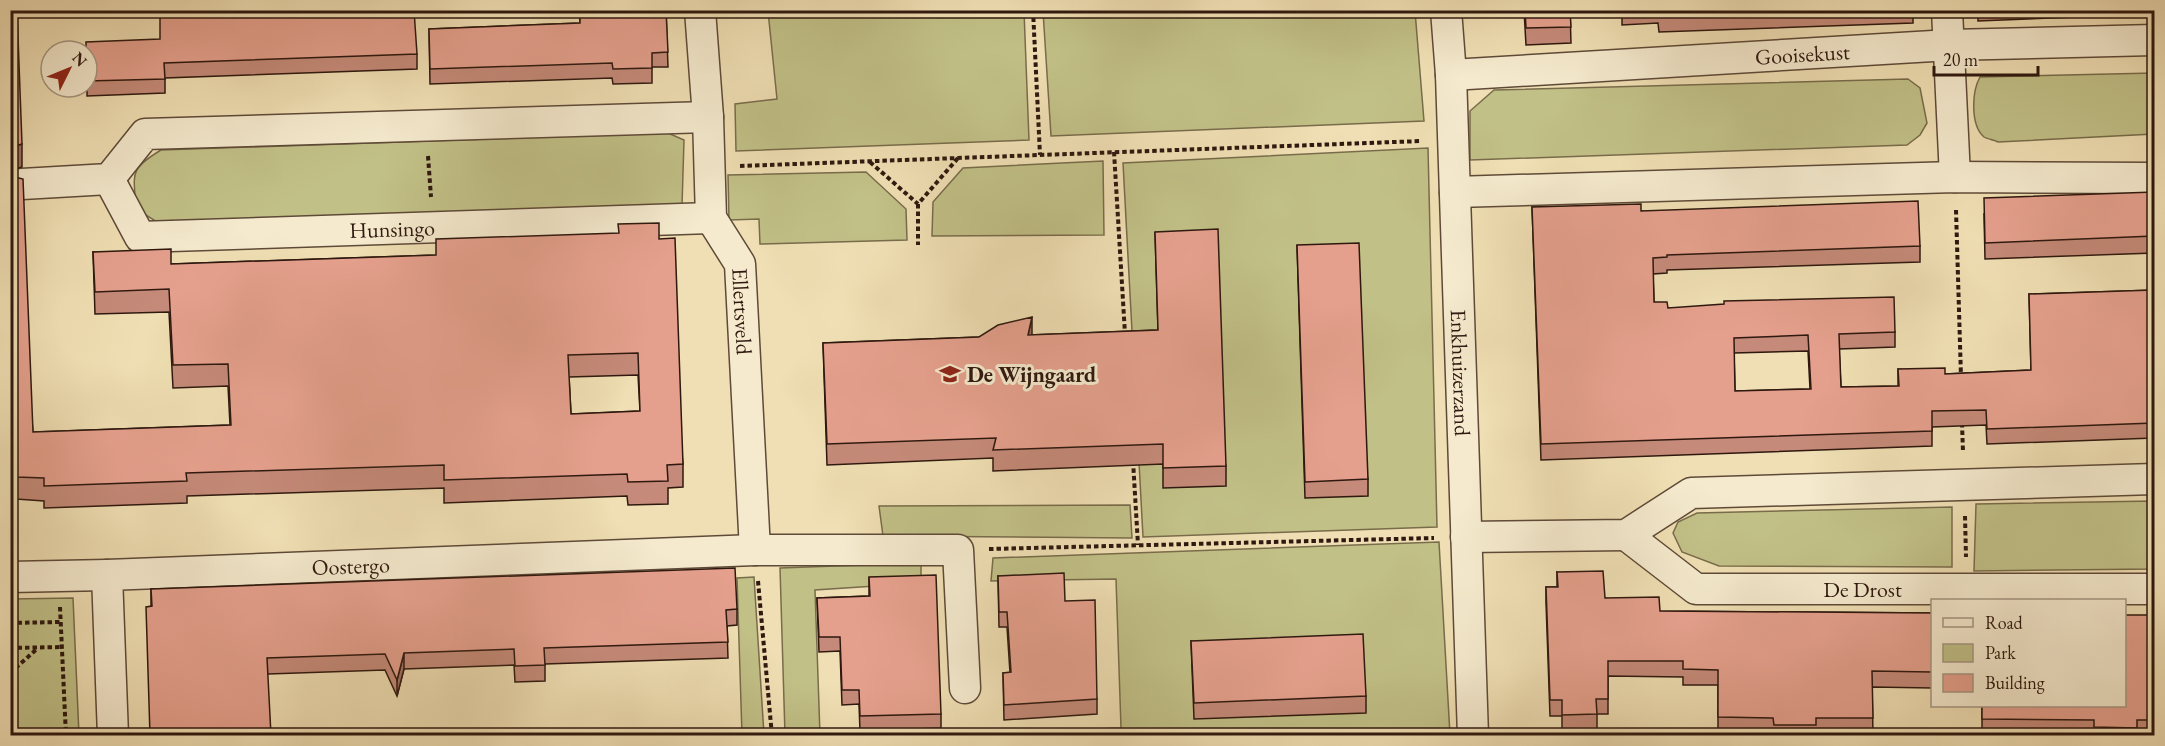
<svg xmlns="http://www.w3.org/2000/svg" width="2165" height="746" viewBox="0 0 2165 746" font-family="'EB Garamond',serif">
	<rect width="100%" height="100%" fill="#f0dfb4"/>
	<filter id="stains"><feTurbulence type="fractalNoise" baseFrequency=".00333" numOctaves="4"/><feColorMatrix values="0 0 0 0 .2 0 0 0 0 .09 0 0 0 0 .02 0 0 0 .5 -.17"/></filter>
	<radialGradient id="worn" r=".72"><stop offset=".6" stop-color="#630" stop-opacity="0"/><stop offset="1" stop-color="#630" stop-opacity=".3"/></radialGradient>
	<!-- green -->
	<path fill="#c1c087" stroke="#786c4b" stroke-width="1.5" d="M 768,11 L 1024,11 L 1029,140 L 736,151 L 735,104 L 777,99 Z
		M 1043,11 L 1415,11 L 1424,121 L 1051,136 Z
		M 2154,73 L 2154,134 L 1998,142 C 1995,140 1987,139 1984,137 C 1970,125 1972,91 1980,77 Z
		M 1908,79 L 1920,88 L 1927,123 L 1920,135 L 1907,145 L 1470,160 L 1470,111 L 1494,90 Z
		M 668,133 L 684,140 L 682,206 L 157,222 L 136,209 C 134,173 128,170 161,150 Z
		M 1428,148 L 1437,527 L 1143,537 L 1123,163 Z
		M 1103,161 L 1104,235 L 932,236 L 933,202 L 963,168 Z
		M 866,172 L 906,209 L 907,240 L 760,244 L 759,219 L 729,220 L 728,175 Z
		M 2154,501 L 2154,569 L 1974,571 L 1976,504 Z
		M 1130,505 L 1132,538 L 883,536 L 879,506 Z
		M 1952,507 L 1952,567 L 1719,566 L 1682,552 L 1673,533 L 1678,522 L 1697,513 Z
		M 1439,542 L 1450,735 L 930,736 L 1121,728 L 1116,579 L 991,581 L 993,558 Z
		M 921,563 L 921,583 L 815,590 L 820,735 L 785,735 L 780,568 Z
		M 754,577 L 764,735 L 742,735 L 737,578 Z
		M 73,598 L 79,735 L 11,735 L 11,599 Z"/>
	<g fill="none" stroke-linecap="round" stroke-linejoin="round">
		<defs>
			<g id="street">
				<path id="s1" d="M 700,10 L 708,117 L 711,218 L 740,264 L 755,550"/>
				<path id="s2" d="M 1446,10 L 1451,75 L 1473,736"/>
				<path d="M 1947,10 L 1955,177"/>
				<path id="s3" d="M 1451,75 L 1950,45 L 2154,40"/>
				<path id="s4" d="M 109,179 L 140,237 L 711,218"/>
				<path d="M 22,184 L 109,179 L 145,134 L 708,117"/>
				<path d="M 1455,192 L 1955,177 L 2154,178"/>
				<path id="s5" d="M 1626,535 L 1696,589 L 2154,589"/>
				<path d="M 1466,537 L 1626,535 L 1691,493 L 2154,479"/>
				<path d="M 10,577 L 107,575"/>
				<path id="s6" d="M 113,736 L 107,575 L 755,550 L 958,550 L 965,688"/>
			</g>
		</defs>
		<!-- street casing -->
		<use href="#street" stroke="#5e4a38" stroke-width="33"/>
		<!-- path -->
		<path stroke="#2e180f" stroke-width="4" stroke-dasharray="4.5 3" stroke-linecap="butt" d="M 1033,10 L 1040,155
			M 1114,152 L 1125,334
			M 428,156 L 431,197
			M 870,162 L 918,204 L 958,158
			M 740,166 L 1422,141
			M 918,204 L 918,245
			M 1956,210 L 1961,377
			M 1962,423 L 1963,452
			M 1133,461 L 1138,545
			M 1965,516 L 1966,557
			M 989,549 L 1434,538
			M 758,581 L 772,736
			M 60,607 L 66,736
			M 10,623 L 60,622
			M 10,648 L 62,647
			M 10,673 L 38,648
			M 10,730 L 21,736"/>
		<!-- street -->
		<use href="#street" stroke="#f5eace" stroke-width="30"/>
	</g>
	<!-- wall -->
	<path fill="#c58a79" stroke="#2e180f" stroke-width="1.5" fill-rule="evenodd" d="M 579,10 L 666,10 L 668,67 L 652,67 L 652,83 L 613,84 L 612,78 L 430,84 L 429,29 L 580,23 Z
		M 1524,10 L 1570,10 L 1571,43 L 1526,45 Z
		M 1622,10 L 1913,10 L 1913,23 L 1659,32 L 1658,23 L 1622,25 Z
		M 1978,10 L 2154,10 L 2154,14 L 1978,21 Z
		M 87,51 L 417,54 L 417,69 L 165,78 L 165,93 L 87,96 Z
		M 10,173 L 33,432 L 230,425 L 228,386 L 173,388 L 169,312 L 95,314 L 93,252 L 171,264 L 436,255 L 659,239 L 683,464 L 683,487 L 668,488 L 668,504 L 628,505 L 627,496 L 444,503 L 444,488 L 187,496 L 187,503 L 44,508 L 44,501 L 16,499 L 10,497 ZM 638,375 L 640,411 L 571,414 L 569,377 Z
		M 2154,192 L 2154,253 L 1985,259 L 1984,214 Z
		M 1532,207 L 1641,211 L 1920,246 L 1920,262 L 1667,270 L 1667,273 L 1653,274 L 1654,302 L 1668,308 L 1895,332 L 1895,347 L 1839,349 L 1841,387 L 1898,386 L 1898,369 L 1945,374 L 2031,370 L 2029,294 L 2154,290 L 2154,438 L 1987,444 L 1986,425 L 1932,427 L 1932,446 L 1541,460 ZM 1808,351 L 1810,389 L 1735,391 L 1734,353 Z
		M 1155,232 L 1226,466 L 1226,486 L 1163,488 L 1163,464 L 993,471 L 993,458 L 827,465 L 823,343 L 1158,330 Z
		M 1297,245 L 1368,479 L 1368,496 L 1305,498 Z
		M 1557,572 L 1605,598 L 1660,611 L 1932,613 L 1932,688 L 1872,687 L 1873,734 L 1816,734 L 1816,735 L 1773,735 L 1773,734 L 1718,733 L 1718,685 L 1683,685 L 1683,677 L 1608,676 L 1608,714 L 1597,714 L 1597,729 L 1562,731 L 1562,716 L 1550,716 L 1546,603 L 1546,587 L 1557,587 Z
		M 998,576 L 1065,601 L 1097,699 L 1097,714 L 1004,720 L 1003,673 L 1010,673 L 1007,627 L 999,627 Z
		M 869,577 L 941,714 L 941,728 L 860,731 L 859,704 L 842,705 L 840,651 L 819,652 L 817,598 L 869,596 Z
		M 151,589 L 737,609 L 737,625 L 727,626 L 728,658 L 545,664 L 545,681 L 515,682 L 514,665 L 404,669 L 397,696 L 385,670 L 268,674 L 151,606 Z
		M 2154,615 L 2154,735 L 1982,735 L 1982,705 Z
		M 1191,641 L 1366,696 L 1366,713 L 1194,719 Z"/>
	<!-- shaded-wall -->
	<path fill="#a07063" stroke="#2e180f" stroke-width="1.5" d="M 22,144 L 22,167 L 12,170 L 10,173 L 10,150 L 12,147 Z
		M 1032,317 L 1032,338 L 1028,335 Z
		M 404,653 L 404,669 L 397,696 L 397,680 Z"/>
	<!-- building -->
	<path fill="#e5a08d" stroke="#2e180f" stroke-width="1.5" fill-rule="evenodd" d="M 10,10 L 17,10 L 22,144 L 12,147 L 10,150 Z
		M 160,10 L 414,10 L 417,54 L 164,63 L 165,79 L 87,81 L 87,51 L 86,51 L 86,42 L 160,39 Z
		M 580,10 L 666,10 L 668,52 L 652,53 L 652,68 L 613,69 L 612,63 L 430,69 L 429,29 L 580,23 Z
		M 1525,10 L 1570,10 L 1571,27 L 1526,28 Z
		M 1658,10 L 1819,10 L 1659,16 Z
		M 10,173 L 15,177 L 23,179 L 33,432 L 231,425 L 228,364 L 173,365 L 169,289 L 95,292 L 93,252 L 171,249 L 171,264 L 436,255 L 436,239 L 619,233 L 618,224 L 659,223 L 659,239 L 675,238 L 683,464 L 667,465 L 668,481 L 628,482 L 627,474 L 444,480 L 444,465 L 186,473 L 187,481 L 44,486 L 44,478 L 16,477 L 10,475 ZM 638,353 L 640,411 L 571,414 L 568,355 Z
		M 2154,192 L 2154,236 L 1985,243 L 1984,198 Z
		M 1918,201 L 1920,246 L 1667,255 L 1667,257 L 1653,258 L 1654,302 L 1667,302 L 1668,308 L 1724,304 L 1724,301 L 1894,297 L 1895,332 L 1839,334 L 1841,387 L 1899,386 L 1898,369 L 1945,368 L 1945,374 L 2031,370 L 2029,294 L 2154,290 L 2154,423 L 1987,429 L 1986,410 L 1932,411 L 1932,431 L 1541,444 L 1532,207 L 1641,204 L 1641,211 ZM 1808,335 L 1811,389 L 1735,391 L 1734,338 Z
		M 1218,229 L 1226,466 L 1163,468 L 1163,444 L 993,450 L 996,438 L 827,444 L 823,343 L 979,337 L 998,325 L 1032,317 L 1028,335 L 1158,330 L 1155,232 Z
		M 1359,243 L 1368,479 L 1305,482 L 1297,245 Z
		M 735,568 L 737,609 L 726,610 L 728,642 L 544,648 L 545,665 L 515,666 L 514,649 L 404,653 L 397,680 L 385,654 L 267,658 L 271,735 L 150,735 L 146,607 L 152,606 L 151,589 Z
		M 1603,571 L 1605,598 L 1659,597 L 1660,611 L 1932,613 L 1932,672 L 1872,671 L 1873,718 L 1816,718 L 1816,725 L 1774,725 L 1773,718 L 1718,717 L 1718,670 L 1683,669 L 1683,661 L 1608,661 L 1608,699 L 1596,699 L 1597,714 L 1562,715 L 1562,700 L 1550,700 L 1546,587 L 1558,587 L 1557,572 Z
		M 1064,573 L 1065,601 L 1095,600 L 1097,699 L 1004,705 L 1003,673 L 1011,672 L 1007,612 L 999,612 L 998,576 Z
		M 936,575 L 941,714 L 860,716 L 859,690 L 842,690 L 840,637 L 819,637 L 817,598 L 870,596 L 869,577 Z
		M 2124,615 L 2154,615 L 2154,720 L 2137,720 L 2137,728 L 2094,727 L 2094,720 L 1982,719 L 1982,705 L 2124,705 Z
		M 1363,634 L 1366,696 L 1194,703 L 1191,641 Z"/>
	<!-- icons -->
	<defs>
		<symbol id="school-bare" viewBox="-9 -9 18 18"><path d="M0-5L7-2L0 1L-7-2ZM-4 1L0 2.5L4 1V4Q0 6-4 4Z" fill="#8f2418" stroke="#f5eace" stroke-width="2.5" paint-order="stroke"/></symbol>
	</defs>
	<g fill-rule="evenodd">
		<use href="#school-bare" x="935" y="359" width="30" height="30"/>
	</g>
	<g text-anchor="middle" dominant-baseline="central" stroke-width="6" stroke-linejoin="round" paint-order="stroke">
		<!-- street labels -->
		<g font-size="22" fill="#2e180f" stroke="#f5eace">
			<text stroke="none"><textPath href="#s3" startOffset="352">Gooisekust</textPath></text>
			<text stroke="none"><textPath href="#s4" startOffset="318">Hunsingo</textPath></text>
			<text stroke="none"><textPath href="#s1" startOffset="310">Ellertsveld</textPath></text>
			<text stroke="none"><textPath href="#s2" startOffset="363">Enkhuizerzand</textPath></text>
			<text stroke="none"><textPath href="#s6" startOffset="405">Oostergo</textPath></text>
			<text stroke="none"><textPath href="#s5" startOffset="255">De Drost</textPath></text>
		</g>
		<!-- poi labels -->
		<g font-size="22" font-weight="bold" fill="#2e180f" stroke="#f5eace" text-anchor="start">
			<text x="967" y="374">De Wijngaard</text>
		</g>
	</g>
	<!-- margin -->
	<rect width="2165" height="746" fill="none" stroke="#f0dfb4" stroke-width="36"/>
	<rect x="12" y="12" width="2141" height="722" fill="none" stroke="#2e180f" stroke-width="3"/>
	<rect x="18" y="18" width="2129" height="710" fill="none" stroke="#2e180f" stroke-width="1.5"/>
	<!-- legend -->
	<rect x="1931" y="599" width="195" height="108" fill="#f5eace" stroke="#a59682" stroke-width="1.5"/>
	<rect x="1943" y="618" width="30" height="9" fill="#f5eace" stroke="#a59682" stroke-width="1.5"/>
	<text x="1985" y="629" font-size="18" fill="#2e180f">Road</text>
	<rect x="1943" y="644" width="30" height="18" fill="#c1c087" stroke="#a59682" stroke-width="1.5"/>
	<text x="1985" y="659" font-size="18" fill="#2e180f">Park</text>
	<rect x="1943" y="674" width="30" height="18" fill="#e5a08d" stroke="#a59682" stroke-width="1.5"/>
	<text x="1985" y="689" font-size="18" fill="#2e180f">Building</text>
	<!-- north arrow -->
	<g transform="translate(69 69) rotate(47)"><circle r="28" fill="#f5eace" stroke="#a59682" stroke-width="1.5"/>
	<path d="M0-4.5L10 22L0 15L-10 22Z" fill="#8f2418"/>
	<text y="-9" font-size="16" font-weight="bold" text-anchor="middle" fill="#2e180f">N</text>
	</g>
	<!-- scale -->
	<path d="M1934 66v9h104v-9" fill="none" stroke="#2e180f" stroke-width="3"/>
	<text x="1943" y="66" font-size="18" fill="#2e180f" stroke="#f5eace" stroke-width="4.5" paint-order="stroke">20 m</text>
	<rect width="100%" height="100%" filter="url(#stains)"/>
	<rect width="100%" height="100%" fill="url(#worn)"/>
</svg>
